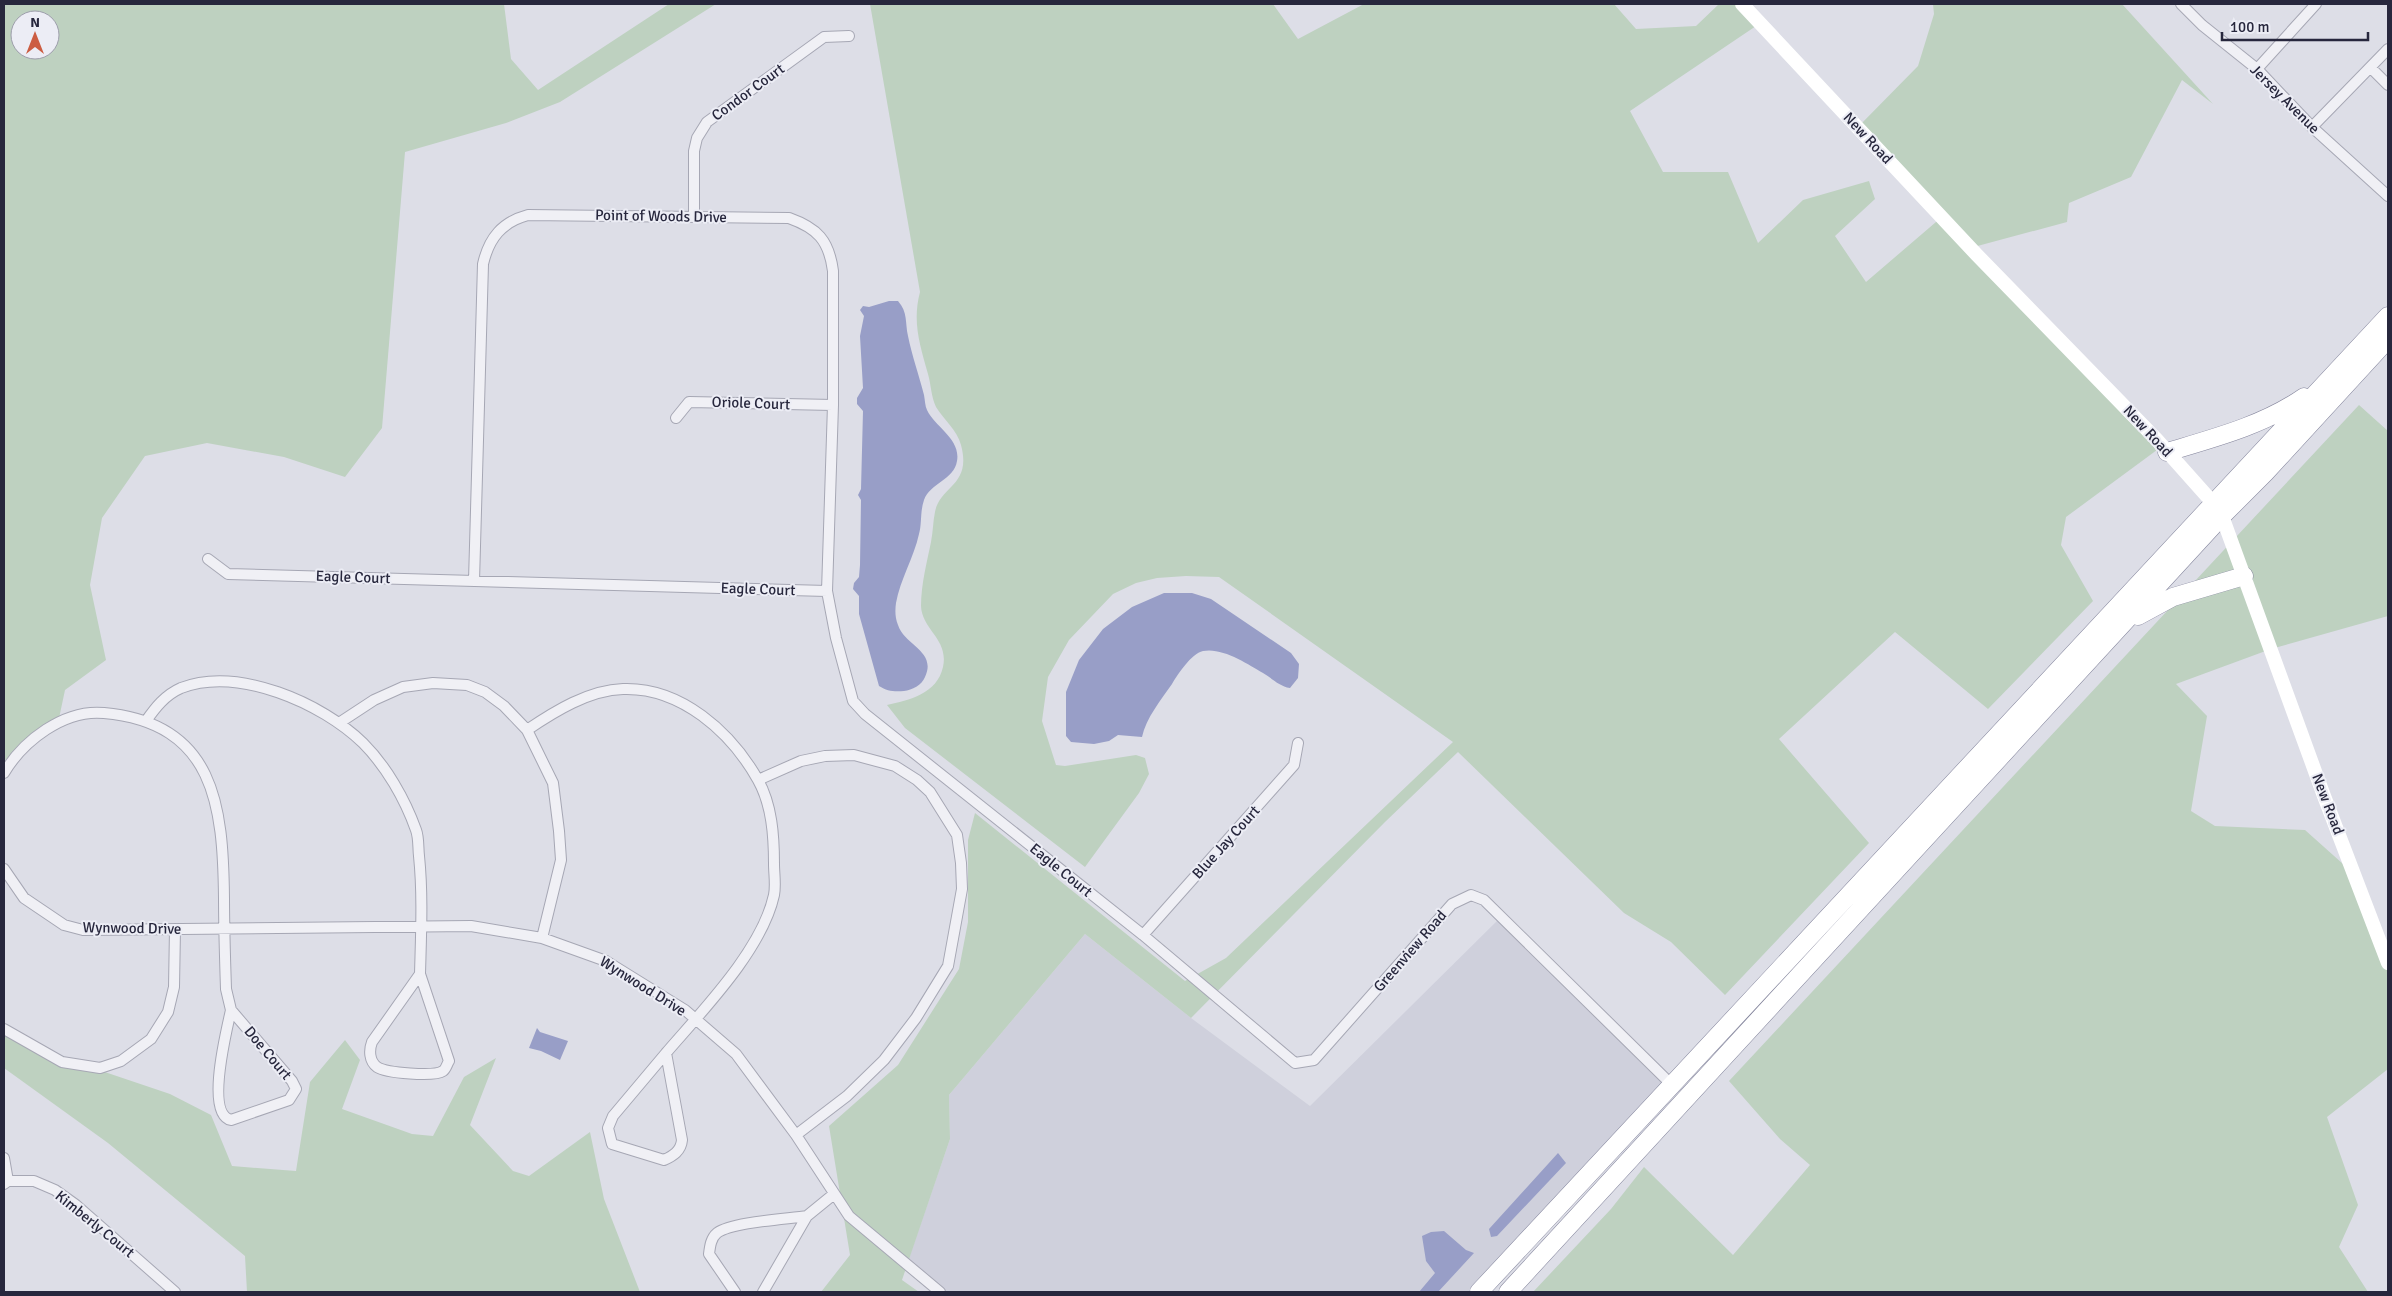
<svg xmlns="http://www.w3.org/2000/svg" width="2392" height="1296" viewBox="0 0 2392 1296" font-family="Signika,sans-serif">
	<rect width="100%" height="100%" fill="#dddee7"/>
	<!-- built -->
	<path fill="#cfd0dc" d="M 1501,917 L 1672,1085 L 1479,1292 L 940,1292 L 907,1264 L 950,1139 L 949,1095 L 1085,934 L 1191,1018 L 1310,1106 Z"/>
	<!-- green -->
	<path fill="#bed1c0" fill-rule="evenodd" d="M 4,4 L 504,4 L 511,59 L 538,90 L 669,4 L 716,4 L 560,102 L 506,123 L 405,152 L 382,428 L 345,477 L 284,457 L 207,443 L 145,456 L 102,518 L 90,585 L 106,660 L 65,690 L 58,723 L 4,761 ZM 20,20 L 50,20 L 50,50 L 20,50 Z
		M 870,4 L 1273,4 L 1298,39 L 1364,4 L 1614,4 L 1636,29 L 1696,26 L 1719,4 L 1742,4 L 1759,24 L 1630,111 L 1663,172 L 1728,172 L 1758,243 L 1803,200 L 1869,181 L 1875,199 L 1835,236 L 1866,282 L 1943,216 L 1858,127 L 1918,66 L 1934,14 L 1933,4 L 2122,4 L 2213,104 L 2182,80 L 2131,177 L 2069,203 L 2067,222 L 1970,248 L 2161,447 L 2066,517 L 2061,545 L 2093,601 L 1988,709 L 1895,632 L 1779,739 L 1869,843 L 1725,995 L 1671,942 L 1624,913 L 1458,752 L 1385,822 L 1191,1018 L 1085,934 L 949,1095 L 950,1139 L 902,1280 L 919,1292 L 821,1292 L 850,1255 L 829,1126 L 898,1065 L 959,969 L 968,922 L 968,840 L 975,813 L 1185,981 L 1226,958 L 1453,742 L 1219,577 L 1186,576 L 1157,578 L 1136,583 L 1113,594 L 1069,640 L 1048,677 L 1042,721 L 1056,765 L 1065,766 L 1136,755 L 1145,758 L 1149,774 L 1139,793 L 1085,867 L 905,728 L 887,705 C 909,700 937,694 943,667 C 949,639 922,630 921,606 C 921,584 927,562 931,542 C 933,532 933,521 935,512 C 940,485 972,486 961,445 C 957,430 944,420 936,407 C 931,397 931,384 928,374 C 920,345 912,322 920,292 Z
		M 2359,405 L 2388,431 L 2388,616 L 2271,649 L 2176,684 L 2207,716 L 2191,811 L 2215,826 L 2305,830 L 2352,872 L 2388,963 L 2388,1069 L 2327,1117 L 2358,1205 L 2339,1247 L 2368,1292 L 1533,1292 L 1611,1209 L 1644,1167 L 1733,1255 L 1810,1165 L 1780,1139 L 1729,1081 Z
		M 4,1030 L 61,1064 L 84,1065 L 170,1094 L 211,1115 L 232,1166 L 296,1171 L 310,1082 L 345,1040 L 360,1060 L 342,1109 L 412,1134 L 433,1136 L 464,1077 L 496,1058 L 470,1125 L 513,1171 L 529,1176 L 590,1132 L 604,1199 L 640,1292 L 247,1292 L 245,1256 L 108,1143 L 4,1068 Z"/>
	<!-- water -->
	<path fill="#989ec7" d="M 889,301 L 898,301 C 908,312 905,323 908,336 C 912,356 919,375 924,395 C 925,400 925,406 927,410 C 935,427 961,439 957,461 C 954,480 930,483 924,500 C 920,511 922,524 919,534 C 914,557 900,580 896,603 C 895,610 895,618 898,625 C 905,646 937,651 925,677 C 922,685 912,690 904,691 C 894,692 887,691 879,686 L 859,614 L 859,596 L 853,589 L 854,583 L 859,577 L 860,565 L 861,500 L 858,495 L 861,489 L 863,411 L 857,404 L 857,398 L 863,388 L 860,336 L 864,316 L 860,310 L 863,306 L 869,307 Z
		M 1164,593 L 1192,593 L 1211,599 L 1291,653 L 1299,664 L 1298,678 L 1290,688 C 1279,686 1273,679 1263,673 C 1248,664 1222,647 1203,651 C 1191,654 1178,674 1172,684 C 1161,700 1146,718 1142,737 L 1118,735 L 1109,741 L 1094,744 L 1071,742 L 1066,736 L 1066,692 L 1079,660 L 1103,629 L 1132,607 Z
		M 537,1028 L 540,1032 L 568,1041 L 560,1060 L 541,1051 L 529,1048 Z
		M 1558,1153 L 1566,1163 L 1497,1236 L 1491,1237 L 1489,1229 Z
		M 1444,1231 L 1466,1250 L 1474,1253 L 1438,1292 L 1419,1292 L 1435,1273 L 1426,1261 L 1422,1236 L 1431,1232 Z"/>
	<g fill="none" stroke-linecap="round" stroke-linejoin="round">
		<defs>
			<path id="street" d="M 2181,4 L 2202,25 L 2257,69 L 2312,127 L 2388,196
				M 2371,68 L 2388,85
				M 2257,69 L 2316,4
				M 2312,127 L 2388,49
				M 694,217 L 694,151 L 697,138 L 707,122 L 824,37 L 849,36
				M 676,418 L 689,402 L 833,405
				M 208,559 L 228,574 L 827,591
				M 474,581 L 483,264 C 489,238 502,222 528,215 L 789,218 C 817,228 829,240 833,271 L 833,405 L 827,591 L 836,638 L 853,701 L 865,714 L 1143,935 L 1295,1063 L 1314,1060 L 1452,904 L 1471,895 L 1484,900 L 1672,1085
				M 146,721 C 155,708 165,695 181,688 C 238,666 322,703 363,743 C 386,766 405,799 416,830 C 419,838 418,848 419,856 C 423,895 421,935 420,974
				M 339,723 L 374,700 L 403,687 L 433,683 L 467,685 L 485,692 L 504,706 L 527,730 L 553,783 L 559,831 L 561,860 L 542,938
				M 527,730 C 555,711 589,690 623,689 C 681,687 731,732 758,780 C 772,805 774,836 774,864 C 774,874 776,885 774,895 C 762,950 702,1011 666,1053
				M 4,773 C 23,741 64,709 104,713 C 215,723 223,806 224,898 C 224,928 225,959 226,989 L 231,1010
				M 758,780 L 801,761 L 825,756 L 854,755 L 895,766 L 917,780 L 930,792 L 957,835 L 961,863 L 962,889 L 948,966 L 916,1018 L 884,1060 L 847,1096 L 796,1135
				M 4,869 L 24,898 L 64,925 L 83,930 L 471,926 L 542,938 L 606,961 L 685,1010 L 736,1054 L 796,1135 L 849,1216 L 940,1292
				M 1143,935 L 1294,765 L 1298,743
				M 420,974 L 449,1061 C 447,1064 446,1069 443,1071 C 434,1077 386,1073 377,1067 C 369,1061 369,1050 372,1042 Z
				M 231,1010 L 292,1081 L 296,1089 L 289,1100 L 231,1120 C 205,1114 227,1029 231,1010 Z
				M 4,1029 L 62,1062 L 100,1068 L 121,1061 L 151,1039 L 168,1012 L 174,987 L 175,929
				M 666,1053 L 682,1140 C 681,1151 673,1156 664,1160 L 612,1144 L 608,1128 L 613,1116 Z
				M 4,1158 L 8,1181
				M 4,1184 L 8,1181 L 34,1181 L 55,1190 L 76,1205 L 175,1292
				M 807,1216 L 834,1194
				M 735,1292 L 709,1254 C 710,1246 711,1238 717,1233 C 732,1222 787,1219 807,1216 L 763,1292"/>
			<path id="highway" d="M 2167,452 C 2214,438 2264,425 2304,397
				M 2138,616 L 2173,597 L 2244,576
				M 1479,1292 L 2388,316
				M 1508,1292 L 2222,516 L 2265,473 L 2388,339"/>
		</defs>
		<!-- street casing -->
		<use href="#street" stroke="#a6a7b4" stroke-width="12"/>
		<!-- highway casing -->
		<use href="#highway" stroke="#85869d" stroke-width="19"/>
		<!-- street -->
		<use href="#street" stroke="#f0f0f5" stroke-width="10"/>
		<!-- secondary -->
		<path stroke="#fff" stroke-width="14" d="M 1742,4 L 1977,255 L 2157,440 L 2214,504 L 2222,516 L 2324,796 L 2388,963"/>
		<!-- highway -->
		<use href="#highway" stroke="#fff" stroke-width="18"/>
	</g>
	<g text-anchor="middle" dominant-baseline="central" stroke-width="4" stroke-linejoin="round" paint-order="stroke">
		<!-- street labels -->
		<g font-size="15" fill="#27273d" stroke="#ecedf5">
			<text transform="translate(748 92) rotate(-36)">Condor Court</text>
			<text transform="translate(2285 99) rotate(45)">Jersey Avenue</text>
			<text transform="translate(1868 138) rotate(47)">New Road</text>
			<text transform="translate(661 216) rotate(1)">Point of Woods Drive</text>
			<text transform="translate(751 403) rotate(2)">Oriole Court</text>
			<text transform="translate(2148 431) rotate(47)">New Road</text>
			<text transform="translate(353 577) rotate(2)">Eagle Court</text>
			<text transform="translate(758 589) rotate(2)">Eagle Court</text>
			<text transform="translate(2328 804) rotate(69)">New Road</text>
			<text transform="translate(1226 842) rotate(-48)">Blue Jay Court</text>
			<text transform="translate(1061 870) rotate(39)">Eagle Court</text>
			<text transform="translate(132 928) rotate(1)">Wynwood Drive</text>
			<text transform="translate(1410 951) rotate(-49)">Greenview Road</text>
			<text transform="translate(643 986) rotate(32)">Wynwood Drive</text>
			<text transform="translate(268 1053) rotate(50)">Doe Court</text>
			<text transform="translate(95 1224) rotate(39)">Kimberly Court</text>
		</g>
	</g>
	<!-- border -->
	<rect width="2392" height="1296" fill="none" stroke="#27273d" stroke-width="10"/>
	<!-- north arrow -->
	<g transform="translate(35 35)"><circle r="24" fill="#ecedf5" stroke="#9d9eab"/>
	<path d="M0-4L9 19L0 12L-9 19Z" fill="#cc5d42"/>
	<text y="-8" font-size="14" font-weight="bold" text-anchor="middle" fill="#27273d">N</text>
	</g>
	<!-- scale -->
	<path d="M2222 32v8h146v-8" fill="none" stroke="#27273d" stroke-width="2.5"/>
	<text x="2230" y="32" font-size="15" fill="#27273d" stroke="#ecedf5" stroke-width="4" paint-order="stroke">100 m</text>
</svg>
